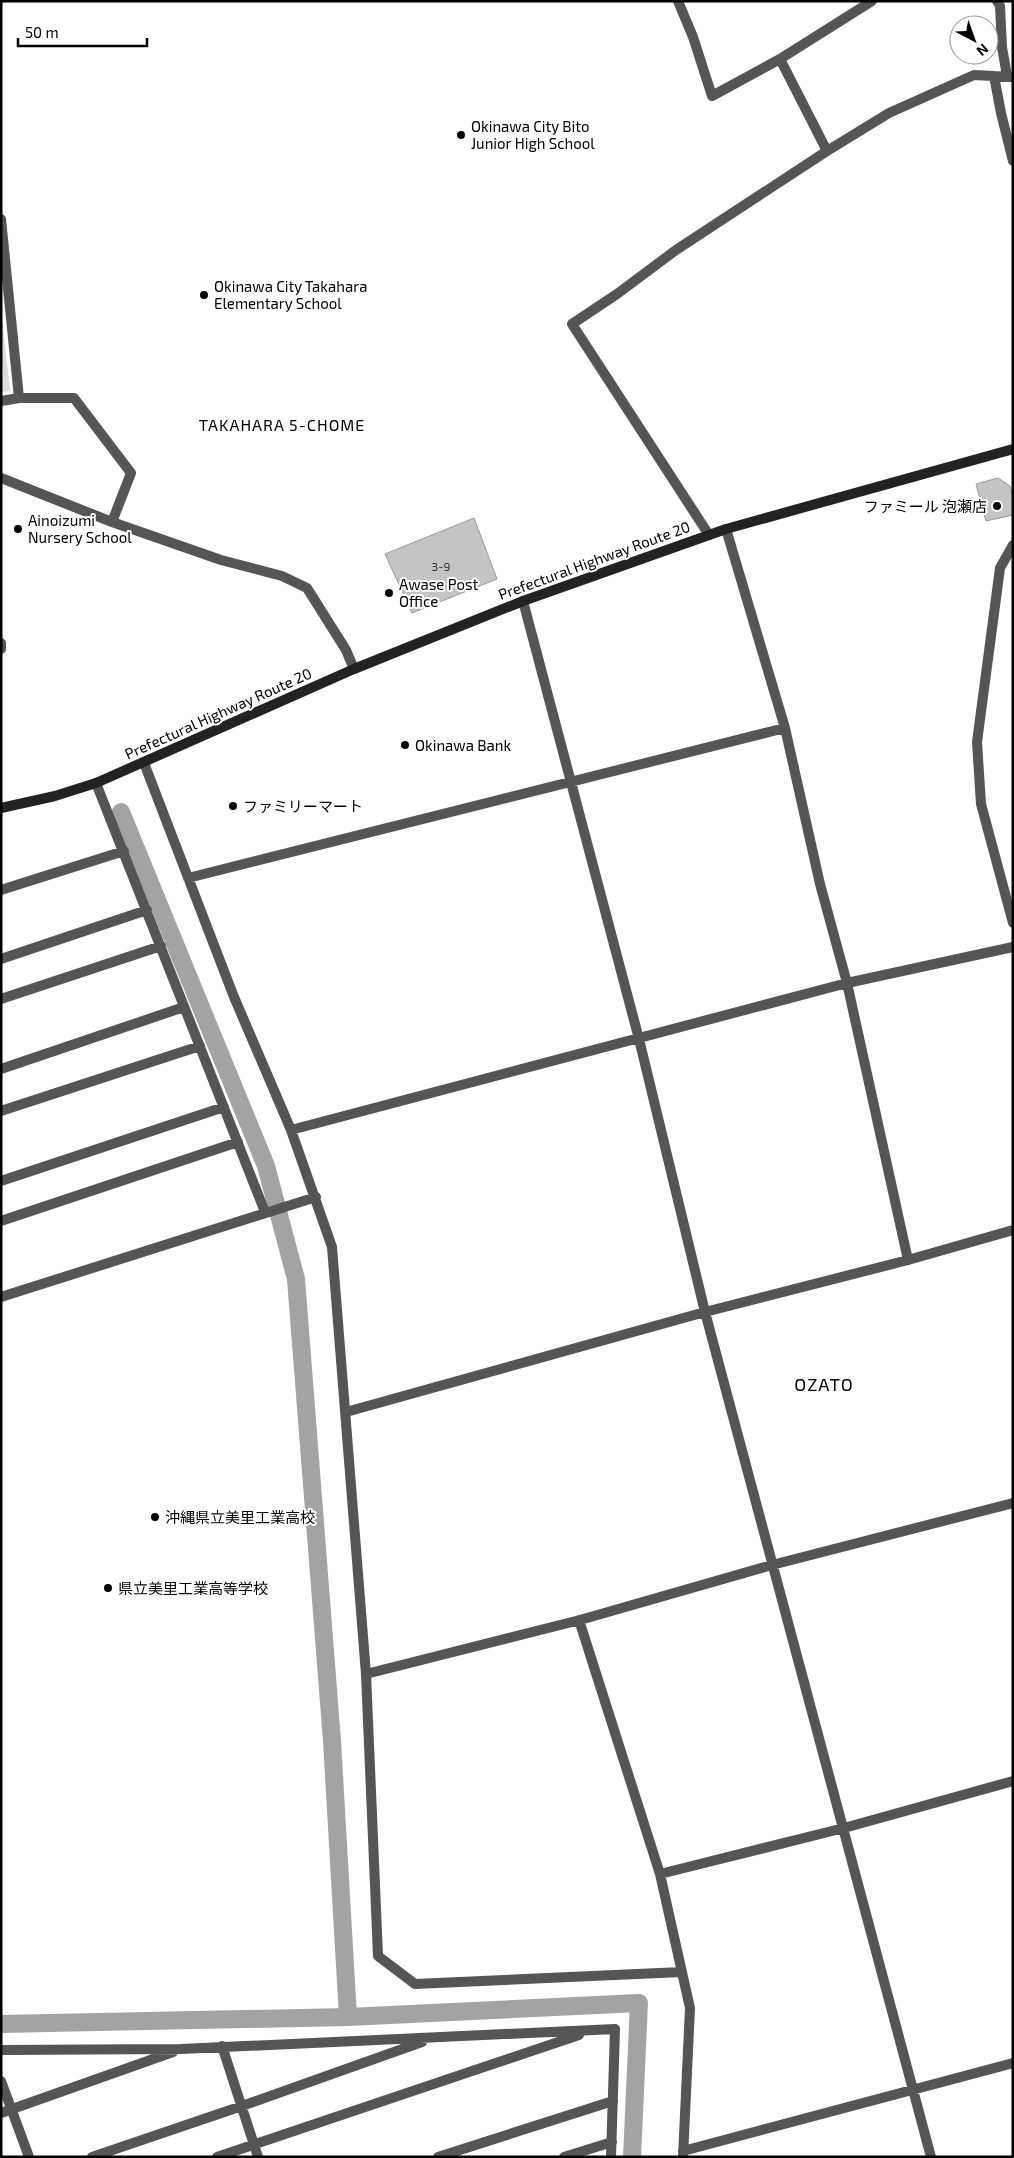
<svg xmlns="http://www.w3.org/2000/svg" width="1014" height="2158" viewBox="0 0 1014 2158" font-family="'Exo 2','Noto Sans JP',sans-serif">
	<rect width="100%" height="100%" fill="#fff"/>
	<!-- green -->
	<path fill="#dcdcdc" d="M 1,309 L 10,391 L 1,392 Z"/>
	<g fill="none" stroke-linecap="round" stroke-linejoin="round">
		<!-- canal -->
		<path stroke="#a3a3a3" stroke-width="18" d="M 121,812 L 266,1166 L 296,1279 L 332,1741 L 348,2017
			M 1,2024 L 348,2017 L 639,2003 L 632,2157"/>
	</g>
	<!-- building -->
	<path fill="#c4c4c4" stroke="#999" d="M 998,478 L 1010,486 L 1013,498 L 1013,515 L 986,521 L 976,484 Z
		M 474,518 L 497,579 L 412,613 L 385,554 Z"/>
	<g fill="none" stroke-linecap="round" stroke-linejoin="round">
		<!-- minor -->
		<path stroke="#555" stroke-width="10" d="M 678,1 L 693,37 L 712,96 L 780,59 L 872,1
			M 997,1 L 1000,6 L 1002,47 L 1007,76
			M 780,59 L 827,151
			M 994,76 L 1001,113 L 1013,161
			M 1,219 L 19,398
			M 1,401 L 19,398 L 74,398 L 131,473 L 112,522 L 221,560 L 282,576 L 307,588 L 346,650 L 354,669
			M 1,478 L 112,522
			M 726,529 L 785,728 L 820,884 L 847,983 L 908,1260
			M 709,535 L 572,324 L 617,294 L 676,250 L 827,151 L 889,113 L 974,75 L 1013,77
			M 1013,545 L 1000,568 L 977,742 L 981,804 L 1013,923
			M 523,601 L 639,1039 L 705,1312 L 931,2157
			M 1,643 L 1,649
			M 144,763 L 234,997 L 291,1130 L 332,1247 L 366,1674 L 378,1956 L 415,1984 L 682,1972
			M 96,783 L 265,1212
			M 188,878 L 785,728
			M 1,890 L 124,851
			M 1,959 L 147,910
			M 1,999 L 161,946
			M 1,1069 L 184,1007
			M 1,1111 L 200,1046
			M 291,1130 L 847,983 L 1013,947
			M 1,1181 L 224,1107
			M 1,1221 L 238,1142
			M 1,1297 L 316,1197
			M 346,1412 L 705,1312 L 908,1260 L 1013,1230
			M 579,1620 L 660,1874 L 690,2008 L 683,2157
			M 366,1674 L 580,1620 L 772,1565 L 1013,1503
			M 660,1874 L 844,1828 L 1013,1781
			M 222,2046 L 258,2157
			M 1,2050 L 181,2049 L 615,2029 L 611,2157
			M 1,2113 L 173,2052
			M 683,2151 L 1013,2063
			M 92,2157 L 242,2106 L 422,2042
			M 217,2157 L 579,2035
			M 438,2157 L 613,2101
			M 564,2157 L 612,2142"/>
		<!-- tertiary -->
		<path stroke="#555" stroke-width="10" d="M 1,2081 L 29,2157"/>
		<!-- secondary -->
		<path stroke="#222" stroke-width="10" d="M 1,808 L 55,796 L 96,783 L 354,669 L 523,601 L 726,529 L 1013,449"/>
	</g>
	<!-- markers -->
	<g fill="#000" stroke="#fff" stroke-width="2">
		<circle cx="461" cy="135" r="5"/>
		<circle cx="204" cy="295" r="5"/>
		<circle cx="997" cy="506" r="5"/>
		<circle cx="18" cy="529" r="5"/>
		<circle cx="389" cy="593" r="5"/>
		<circle cx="405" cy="745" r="5"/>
		<circle cx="233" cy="806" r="5"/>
		<circle cx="155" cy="1517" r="5"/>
		<circle cx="108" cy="1588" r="5"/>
	</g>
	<g text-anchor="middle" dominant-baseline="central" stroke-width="4" stroke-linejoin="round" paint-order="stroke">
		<!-- number labels -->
		<g font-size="12" fill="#313131">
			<text x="441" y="566">3-9</text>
		</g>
		<!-- poi labels -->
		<g font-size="15" fill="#000" stroke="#fff" text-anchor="start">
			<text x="471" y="126">Okinawa City Bito<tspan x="471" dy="17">Junior High School</tspan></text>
			<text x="214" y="286">Okinawa City Takahara<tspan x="214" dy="17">Elementary School</tspan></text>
			<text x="987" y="506" text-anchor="end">ファミール 泡瀬店</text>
			<text x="28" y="520">Ainoizumi<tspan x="28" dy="17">Nursery School</tspan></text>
			<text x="399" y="584">Awase Post<tspan x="399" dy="17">Office</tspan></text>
			<text x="415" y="745">Okinawa Bank</text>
			<text x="243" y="806">ファミリーマート</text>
			<text x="165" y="1517">沖縄県立美里工業高校</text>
			<text x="118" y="1588">県立美里工業高等学校</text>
		</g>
		<!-- street labels -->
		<g font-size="15" fill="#000" stroke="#fff">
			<text transform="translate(594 560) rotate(-20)">Prefectural Highway Route 20</text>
			<text transform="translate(218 713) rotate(-24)">Prefectural Highway Route 20</text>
		</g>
		<!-- neighbourhood labels -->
		<g font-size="16" letter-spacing="1" fill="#000" stroke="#fff">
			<text x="282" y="424">TAKAHARA 5-CHOME</text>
		</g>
		<!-- quarter labels -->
		<g font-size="18" letter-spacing="1" fill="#000" stroke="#fff">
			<text x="824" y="1384">OZATO</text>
		</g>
	</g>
	<!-- border -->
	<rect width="1014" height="2158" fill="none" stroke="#000000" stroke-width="5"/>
	<!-- north arrow -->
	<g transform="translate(974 40) rotate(139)"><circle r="24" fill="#ffffff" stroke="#999999"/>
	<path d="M0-4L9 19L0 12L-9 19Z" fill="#000000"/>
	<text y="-8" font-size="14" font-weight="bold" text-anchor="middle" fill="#000000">N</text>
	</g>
	<!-- scale -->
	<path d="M18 38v8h129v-8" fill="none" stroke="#000000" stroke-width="2.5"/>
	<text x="25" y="38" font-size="15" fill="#000000" stroke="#ffffff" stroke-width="4" paint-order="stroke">50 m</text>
</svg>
